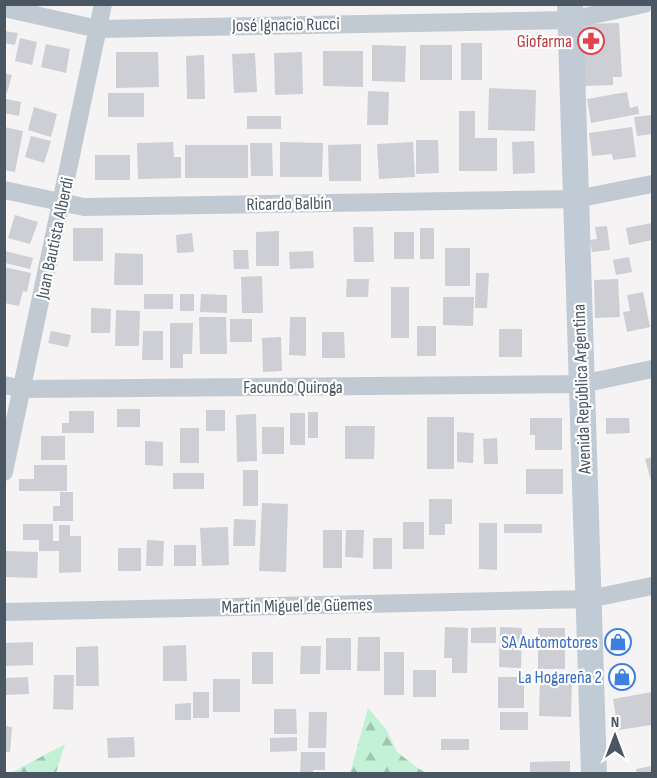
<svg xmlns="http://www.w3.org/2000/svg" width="657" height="778" viewBox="0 0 657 778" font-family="'Sofia Sans Condensed',sans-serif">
	<defs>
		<pattern id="forest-firs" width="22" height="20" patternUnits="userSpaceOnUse" patternTransform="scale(1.5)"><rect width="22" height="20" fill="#c3f1d5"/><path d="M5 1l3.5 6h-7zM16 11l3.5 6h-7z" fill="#a0c6b0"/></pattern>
	</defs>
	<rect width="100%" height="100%" fill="#f5f3f3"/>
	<!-- forest -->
	<path fill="url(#forest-firs)" d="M 368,708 L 386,729 L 397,752 L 419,769 L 428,773 L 350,773 Z
		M 65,744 L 56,773 L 11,773 Z"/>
	<!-- building -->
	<path fill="#cdcfd5" d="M 619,23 L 622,77 L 613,77 L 613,85 L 584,86 L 582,24 Z
		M 4,31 L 18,33 L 15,45 L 4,43 Z
		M 20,38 L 37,42 L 32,65 L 15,61 Z
		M 461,43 L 482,43 L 482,80 L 461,80 Z
		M 46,44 L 70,49 L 66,73 L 41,67 Z
		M 372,45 L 406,46 L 405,82 L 372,81 Z
		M 420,45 L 452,45 L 452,80 L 420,80 Z
		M 323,51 L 363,51 L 363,87 L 323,86 Z
		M 116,52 L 158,52 L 159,87 L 116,88 Z
		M 302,52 L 303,94 L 275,95 L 274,53 Z
		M 255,53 L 257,92 L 234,93 L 232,54 Z
		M 204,55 L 205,99 L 187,99 L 186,56 Z
		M 4,73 L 12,75 L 7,93 L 4,93 Z
		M 489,88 L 536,90 L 535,131 L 488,130 Z
		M 368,91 L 389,92 L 388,125 L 367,125 Z
		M 627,92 L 630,108 L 638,106 L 639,114 L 591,123 L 587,99 Z
		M 108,93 L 144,93 L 144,117 L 108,117 Z
		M 6,99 L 21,102 L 19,116 L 4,113 Z
		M 34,107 L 57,114 L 51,137 L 28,130 Z
		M 459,111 L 475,111 L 475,138 L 497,138 L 497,171 L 459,171 Z
		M 652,115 L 652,134 L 637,136 L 634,117 Z
		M 247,116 L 281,116 L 281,129 L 247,129 Z
		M 4,127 L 23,131 L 15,172 L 4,170 Z
		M 632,127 L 636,157 L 613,160 L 612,154 L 592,156 L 589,133 Z
		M 31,136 L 51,141 L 44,163 L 25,157 Z
		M 416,140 L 438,140 L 439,173 L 416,174 Z
		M 534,141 L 535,173 L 513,174 L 512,142 Z
		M 173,142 L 174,157 L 181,157 L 181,178 L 138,179 L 137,143 Z
		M 280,142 L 323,143 L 322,177 L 280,177 Z
		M 413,142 L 415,177 L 379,179 L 377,144 Z
		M 250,143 L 272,143 L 273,176 L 251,176 Z
		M 361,144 L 361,181 L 329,181 L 328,145 Z
		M 185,145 L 248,145 L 248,178 L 185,178 Z
		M 95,155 L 130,155 L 130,180 L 95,180 Z
		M 15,215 L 38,222 L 30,244 L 8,238 Z
		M 652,223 L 652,240 L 629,245 L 626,228 Z
		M 607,226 L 610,250 L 592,252 L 590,240 L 597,239 L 595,227 Z
		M 353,227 L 373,227 L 374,262 L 354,262 Z
		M 73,228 L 103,228 L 103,261 L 73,261 Z
		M 420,228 L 434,228 L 434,259 L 420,259 Z
		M 279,231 L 279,266 L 256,266 L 256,232 Z
		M 394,232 L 414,232 L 414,259 L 394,259 Z
		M 192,233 L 194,252 L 177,253 L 176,235 Z
		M 445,248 L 470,248 L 470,286 L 445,286 Z
		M 233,250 L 248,250 L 249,269 L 234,269 Z
		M 5,251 L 33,258 L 30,269 L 5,263 Z
		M 313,251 L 314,268 L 290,269 L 289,252 Z
		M 115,253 L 143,254 L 143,285 L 114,285 Z
		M 629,257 L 632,272 L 616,275 L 613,260 Z
		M 4,267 L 31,273 L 27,292 L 23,291 L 19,306 L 4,303 Z
		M 476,273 L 489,273 L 487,308 L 475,308 Z
		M 262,276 L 263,313 L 242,313 L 241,277 Z
		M 347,279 L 369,279 L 368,297 L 346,297 Z
		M 618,279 L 620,317 L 595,318 L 594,280 Z
		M 391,287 L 409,287 L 409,338 L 391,338 Z
		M 643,292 L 650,327 L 627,332 L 623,312 L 630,311 L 627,295 Z
		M 144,294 L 173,294 L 173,309 L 144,309 Z
		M 180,294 L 194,294 L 194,311 L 180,311 Z
		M 201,294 L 227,295 L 227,313 L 200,312 Z
		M 443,297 L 474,297 L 473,326 L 443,325 Z
		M 91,308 L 111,309 L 110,333 L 91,333 Z
		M 116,310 L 140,311 L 139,346 L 115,346 Z
		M 199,317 L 226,317 L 227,354 L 200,354 Z
		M 290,317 L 306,317 L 306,356 L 289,355 Z
		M 230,319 L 252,319 L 252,342 L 230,342 Z
		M 170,323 L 193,323 L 192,354 L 183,354 L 183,368 L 170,368 Z
		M 417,326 L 436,326 L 436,356 L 417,356 Z
		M 499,329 L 522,329 L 522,357 L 499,357 Z
		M 51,331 L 71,335 L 68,347 L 48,343 Z
		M 143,331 L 163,331 L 163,360 L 142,360 Z
		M 322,332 L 344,332 L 345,358 L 322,358 Z
		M 281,337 L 282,371 L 263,372 L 262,338 Z
		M 117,409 L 140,409 L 140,427 L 117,427 Z
		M 206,410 L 225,410 L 225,431 L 206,431 Z
		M 69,411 L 94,411 L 94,433 L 62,433 L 62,423 L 69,423 Z
		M 308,412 L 318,412 L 318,438 L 308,438 Z
		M 290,413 L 305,413 L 305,445 L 290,445 Z
		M 256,414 L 257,461 L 237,462 L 236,415 Z
		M 427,417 L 454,417 L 454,469 L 427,469 Z
		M 530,418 L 562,418 L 562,450 L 535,450 L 535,435 L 530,435 Z
		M 606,418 L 629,418 L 630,433 L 606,434 Z
		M 345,426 L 375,426 L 374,459 L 345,459 Z
		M 262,427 L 284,427 L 284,454 L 262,454 Z
		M 180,428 L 199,428 L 199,463 L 180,463 Z
		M 457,432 L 474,433 L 473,463 L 457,462 Z
		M 41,436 L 65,436 L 65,460 L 41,460 Z
		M 497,438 L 498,464 L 484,464 L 483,439 Z
		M 145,441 L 163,442 L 163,466 L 145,465 Z
		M 652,457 L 652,484 L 645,459 Z
		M 34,465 L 67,465 L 67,491 L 19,491 L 19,479 L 34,479 Z
		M 526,469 L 563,469 L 563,494 L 526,494 Z
		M 243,470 L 258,470 L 258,506 L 243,506 Z
		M 173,473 L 204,473 L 204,489 L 173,489 Z
		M 60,492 L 73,492 L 73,521 L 53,521 L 53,506 L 60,506 Z
		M 429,499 L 452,499 L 452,524 L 445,524 L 445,535 L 429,535 Z
		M 262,503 L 288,504 L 286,572 L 259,571 Z
		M 234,519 L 256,520 L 255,546 L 233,546 Z
		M 403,522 L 424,522 L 424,549 L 403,549 Z
		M 479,523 L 497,523 L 497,570 L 479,569 Z
		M 23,524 L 53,524 L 53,541 L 59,541 L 59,525 L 70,525 L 70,536 L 81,536 L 81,572 L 59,573 L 59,551 L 39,551 L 39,540 L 23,540 Z
		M 504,524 L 542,524 L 542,533 L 504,533 Z
		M 228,527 L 229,565 L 202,566 L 200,528 Z
		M 323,530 L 342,530 L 342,568 L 323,568 Z
		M 346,530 L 364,530 L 363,558 L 345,557 Z
		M 373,538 L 392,538 L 392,569 L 373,569 Z
		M 147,540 L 164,541 L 163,566 L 146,566 Z
		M 174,545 L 196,545 L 196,566 L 174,566 Z
		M 118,548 L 141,548 L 141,571 L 118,571 Z
		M 4,551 L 38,552 L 37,578 L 4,577 Z
		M 445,627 L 468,628 L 467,673 L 452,673 L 452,658 L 444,658 Z
		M 496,627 L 496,643 L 471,643 L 471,628 Z
		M 500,627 L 522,628 L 521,668 L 499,667 Z
		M 538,628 L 565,628 L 565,669 L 538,669 Z
		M 358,637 L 380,637 L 380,671 L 357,671 Z
		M 326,638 L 351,638 L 351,670 L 326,670 Z
		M 33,642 L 33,665 L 5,666 L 5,643 Z
		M 186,645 L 187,681 L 163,681 L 163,646 Z
		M 98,646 L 99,686 L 76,686 L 76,647 Z
		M 301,646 L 321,646 L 320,674 L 300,674 Z
		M 252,652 L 273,652 L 273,684 L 252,684 Z
		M 384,652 L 404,652 L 404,695 L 384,695 Z
		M 413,670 L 436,670 L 436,697 L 413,697 Z
		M 54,675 L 74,675 L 73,710 L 53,709 Z
		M 28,677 L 29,694 L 4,695 L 4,678 Z
		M 498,677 L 524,677 L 524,708 L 498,708 Z
		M 540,678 L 572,678 L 571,717 L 539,716 Z
		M 213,679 L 240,679 L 240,712 L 213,712 Z
		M 193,692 L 209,692 L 209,718 L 193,718 Z
		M 652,692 L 652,725 L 618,730 L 613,699 Z
		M 191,703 L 191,720 L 175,720 L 175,704 Z
		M 274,709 L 296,709 L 297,734 L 274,734 Z
		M 309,712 L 327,712 L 326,748 L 308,748 Z
		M 500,712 L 528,712 L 528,730 L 500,730 Z
		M 4,726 L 12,727 L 10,752 L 4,752 Z
		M 134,737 L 135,757 L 108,758 L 107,738 Z
		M 297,737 L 297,751 L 270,752 L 270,738 Z
		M 441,739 L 469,739 L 469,750 L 441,750 Z
		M 301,752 L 325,752 L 325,770 L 313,770 L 313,774 L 300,774 Z
		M 570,761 L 570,774 L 530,774 L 530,762 Z
		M 652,766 L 652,774 L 637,774 L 636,769 Z"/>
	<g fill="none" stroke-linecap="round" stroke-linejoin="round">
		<!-- minor -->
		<path stroke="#c1cad2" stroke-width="18" d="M 4,8 L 98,29 L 570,20 L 644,4
			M 4,190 L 84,207 L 576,199 L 652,184
			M 4,385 L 23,389 L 582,384 L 652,369
			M 4,472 L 103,4
			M 4,612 L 589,599 L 652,586"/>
		<!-- secondary -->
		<path stroke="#c1cbd6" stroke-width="26" d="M 570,4 L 594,774"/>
	</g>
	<!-- icons -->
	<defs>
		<symbol id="pharmacy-ring" viewBox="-11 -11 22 22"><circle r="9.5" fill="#fff" stroke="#e0444e" stroke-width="1.5"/><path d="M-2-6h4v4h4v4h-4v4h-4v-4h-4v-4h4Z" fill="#e0444e"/></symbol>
		<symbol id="shop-ring" viewBox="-11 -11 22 22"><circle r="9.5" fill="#fff" stroke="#3f7fe0" stroke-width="1.5"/><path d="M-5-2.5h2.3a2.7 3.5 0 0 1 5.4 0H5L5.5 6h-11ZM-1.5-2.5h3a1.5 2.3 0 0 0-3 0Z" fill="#3f7fe0"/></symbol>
	</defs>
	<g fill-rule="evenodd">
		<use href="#pharmacy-ring" x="576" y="26" width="30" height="30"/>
		<use href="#shop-ring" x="603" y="627" width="30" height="30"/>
		<use href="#shop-ring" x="607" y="662" width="30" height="30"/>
	</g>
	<g text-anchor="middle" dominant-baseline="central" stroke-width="4.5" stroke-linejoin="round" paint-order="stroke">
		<!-- street labels -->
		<g font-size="18" fill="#4a5661" stroke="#fff">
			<text transform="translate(286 25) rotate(-1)">José Ignacio Rucci</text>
			<text transform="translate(289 204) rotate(-1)">Ricardo Balbín</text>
			<text transform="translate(55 238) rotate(-78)">Juan Bautista Alberdi</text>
			<text x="293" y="387">Facundo Quiroga</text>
			<text transform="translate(582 389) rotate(-92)">Avenida República Argentina</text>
			<text transform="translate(297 606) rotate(-1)">Martín Miguel de Güemes</text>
		</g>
		<!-- health labels -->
		<g font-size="18" fill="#be3a42" stroke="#fff" text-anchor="end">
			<text x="572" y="41">Giofarma</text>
		</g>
		<!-- shop labels -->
		<g font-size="18" fill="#366cbe" stroke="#fff" text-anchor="end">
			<text x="598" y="642">SA Automotores</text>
			<text x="602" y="677">La Hogareña 2</text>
		</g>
	</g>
	<!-- border -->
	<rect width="657" height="778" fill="none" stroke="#4a5661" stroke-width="12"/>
	<!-- north arrow -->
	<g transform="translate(615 736)" stroke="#ffffff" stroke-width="4.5" paint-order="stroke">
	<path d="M0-4.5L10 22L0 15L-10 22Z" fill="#4a5661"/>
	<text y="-9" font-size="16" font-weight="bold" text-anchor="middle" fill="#4a5661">N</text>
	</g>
</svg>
